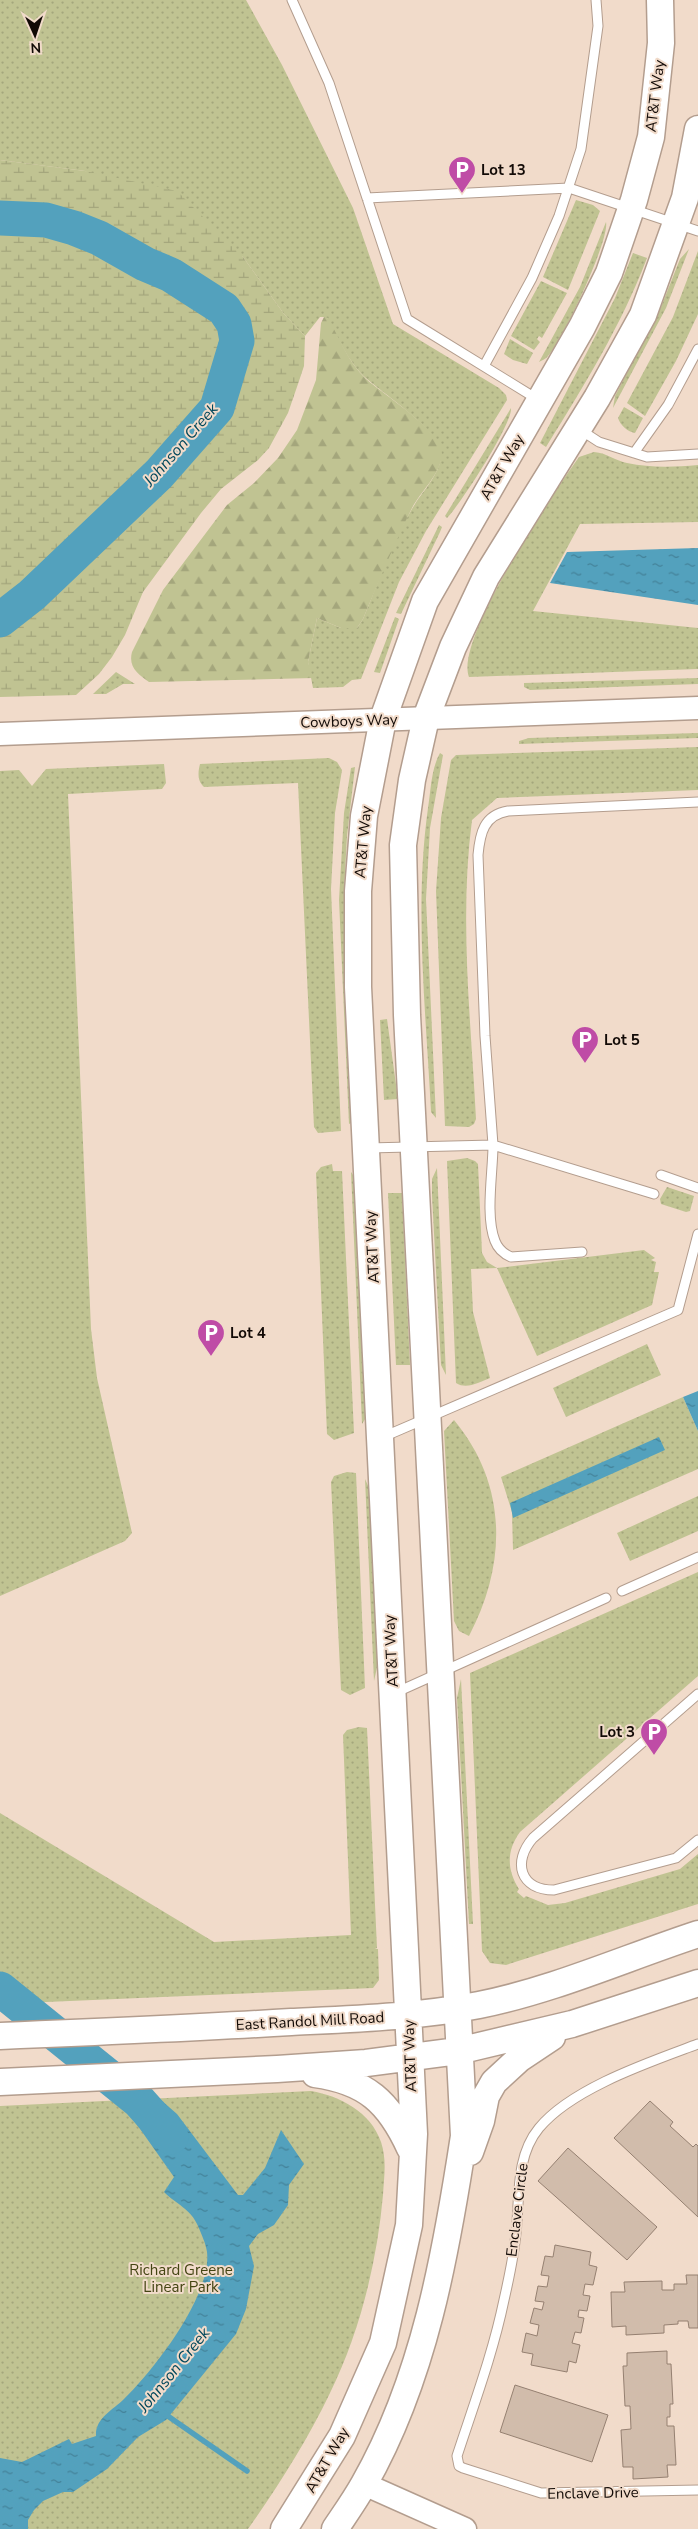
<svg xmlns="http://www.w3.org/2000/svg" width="698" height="2529" viewBox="0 0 698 2529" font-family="'Nunito Sans',sans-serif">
	<defs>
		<pattern id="grass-dots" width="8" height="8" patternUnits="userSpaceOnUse" patternTransform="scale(1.25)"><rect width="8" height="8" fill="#c0c392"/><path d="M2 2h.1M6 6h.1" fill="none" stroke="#a4a67c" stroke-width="1.8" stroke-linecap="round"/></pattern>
		<pattern id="forest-firs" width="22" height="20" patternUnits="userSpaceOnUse" patternTransform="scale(1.25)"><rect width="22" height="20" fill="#c0c392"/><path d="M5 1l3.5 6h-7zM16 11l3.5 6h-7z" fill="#a4a67c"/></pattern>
		<pattern id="wetland-marsh" width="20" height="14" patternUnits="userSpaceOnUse" patternTransform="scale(1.25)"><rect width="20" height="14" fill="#c0c392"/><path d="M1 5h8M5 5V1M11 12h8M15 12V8" fill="none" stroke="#a4a67c"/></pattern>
		<pattern id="water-ripples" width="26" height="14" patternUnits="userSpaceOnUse" patternTransform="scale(1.25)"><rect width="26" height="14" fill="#53a1bd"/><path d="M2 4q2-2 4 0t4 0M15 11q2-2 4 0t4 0" fill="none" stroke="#438198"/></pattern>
	</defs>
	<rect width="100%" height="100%" fill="#f1dbca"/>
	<!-- grass -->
	<path fill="url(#grass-dots)" d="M 0,0 L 246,0 L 282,65 L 353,208 L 393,324 L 499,388 L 506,395 L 507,400 L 426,531 L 399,582 L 361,679 L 352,680 L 343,687 L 313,688 L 308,662 L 317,618 L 341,628 L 357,628 L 363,619 C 379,581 393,539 415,504 C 424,490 442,471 441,454 C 440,431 384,394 367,379 C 347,362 340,337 324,317 L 320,317 L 305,336 L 284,314 L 243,257 L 85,171 L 0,160 Z
		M 576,200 L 593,205 L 600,211 L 568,290 L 543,277 Z
		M 606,222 C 610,239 562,342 548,356 C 546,359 542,360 539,362 L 580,287 Z
		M 689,249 L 666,308 L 613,408 L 615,396 L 661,307 L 680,259 Z
		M 698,251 L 698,314 L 676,361 L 645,416 L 627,403 L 673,317 Z
		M 633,253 L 647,258 C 621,326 584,386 546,447 L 540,443 L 615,298 Z
		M 541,281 L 567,293 L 542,338 L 539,336 L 537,339 L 540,342 L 534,350 L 511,336 Z
		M 510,339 L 533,353 L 527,364 L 513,360 L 504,354 Z
		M 624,407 L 643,418 L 635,433 C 628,432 620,425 618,418 Z
		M 511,408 C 513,423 460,505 447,518 L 445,516 L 453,503 Z
		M 594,452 C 607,453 616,461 627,463 C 651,468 674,467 698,465 L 698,522 L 580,524 L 533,611 L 698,628 L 698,669 L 469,677 C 454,640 554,492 579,457 Z
		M 439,525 L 442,527 L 440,532 L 401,614 L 396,613 Z
		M 395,617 L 399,619 L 380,673 L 374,672 Z
		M 116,672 L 135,684 L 123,684 L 106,694 L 93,694 Z
		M 698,678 L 698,684 L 530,690 L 524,687 L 524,683 Z
		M 698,733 L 698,738 L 519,744 L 519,741 L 529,738 Z
		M 698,747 L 698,790 L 497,798 L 472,820 C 459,919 471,1021 476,1119 L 474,1124 L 469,1127 L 445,1126 L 436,891 L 441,818 L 451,760 L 456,755 Z
		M 440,753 L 443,755 L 430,828 L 426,899 L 436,1118 L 431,1112 C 426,1012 414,908 428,808 C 431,790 431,769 440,753 Z
		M 329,758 L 337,762 L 342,770 L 335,813 L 331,889 L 341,1131 L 318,1133 L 314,1127 L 298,783 L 204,787 C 197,781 198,772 200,764 Z
		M 164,764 L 166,783 L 162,789 L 68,794 L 91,1329 L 97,1378 L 132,1533 L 125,1541 L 0,1596 L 0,771 L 19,770 L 32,786 L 46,769 Z
		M 355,767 L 347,836 L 344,891 L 353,1122 L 349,1124 L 339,900 L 344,813 L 351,768 Z
		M 387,1019 L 398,1099 L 384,1100 L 380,1020 Z
		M 467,1158 L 475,1161 L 478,1164 L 482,1253 L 487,1262 L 497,1268 L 644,1250 L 655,1258 L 651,1260 L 656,1262 L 654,1272 L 659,1272 L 652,1305 L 537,1356 L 497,1268 L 471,1269 L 473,1312 L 490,1378 C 479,1382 467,1390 456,1383 L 447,1161 Z
		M 332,1164 L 333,1171 L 342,1171 L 354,1433 L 334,1440 L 327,1434 L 316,1173 L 321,1167 Z
		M 437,1168 L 446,1375 L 441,1365 L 432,1196 L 432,1179 Z
		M 351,1172 L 355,1178 L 367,1416 L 362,1424 Z
		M 667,1187 L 694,1196 L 690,1211 L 686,1212 L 661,1204 L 660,1199 Z
		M 388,1193 L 402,1193 L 410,1365 L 396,1365 Z
		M 647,1344 L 661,1375 L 566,1417 L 553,1388 Z
		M 683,1397 L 698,1431 L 698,1469 L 513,1550 L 512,1512 L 501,1477 Z
		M 454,1420 C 508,1485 507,1564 469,1636 L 459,1631 L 454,1621 L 444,1431 Z
		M 347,1472 L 356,1473 L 365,1688 L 350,1695 L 341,1690 L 331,1482 L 334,1476 Z
		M 365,1479 L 371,1492 L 378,1663 L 374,1681 Z
		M 698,1496 L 698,1531 L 630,1561 L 617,1533 Z
		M 698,1572 L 698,1676 L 520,1832 C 506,1851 507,1870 519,1889 L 517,1892 L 524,1898 L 526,1896 L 548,1905 L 565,1903 L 680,1869 L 698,1854 L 698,1904 L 506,1965 L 490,1963 L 482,1951 L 470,1673 Z
		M 461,1679 L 473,1924 L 469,1924 L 457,1698 Z
		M 359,1727 L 367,1728 L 377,1948 L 375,1949 L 378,1949 L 379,1980 L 373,1988 L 0,2004 L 0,1813 L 214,1942 L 351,1935 L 343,1735 L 347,1730 Z
		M 311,2091 C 340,2096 371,2112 381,2142 C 387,2160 384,2177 383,2195 C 377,2262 360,2332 330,2393 C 307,2441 279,2485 248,2529 L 0,2529 L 0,2106 Z"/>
	<!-- forest -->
	<path fill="url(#forest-firs)" d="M 324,317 L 328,318 C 340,339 348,362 366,379 C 382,393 443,432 442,455 C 440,475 421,491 412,508 C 394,544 379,581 363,619 L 357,628 L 341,628 L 317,618 L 308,662 L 313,678 L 149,682 C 138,674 128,667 132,652 L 163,590 L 227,505 L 254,483 L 278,458 L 297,430 L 316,380 L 321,323 Z"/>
	<!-- wetland -->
	<path fill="url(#wetland-marsh)" d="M 0,160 L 85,171 L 177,191 L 243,257 L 284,314 L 305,336 L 304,366 L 299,381 L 288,413 L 269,448 L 258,460 L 221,489 L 201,513 L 143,592 L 125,635 L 112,657 L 99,674 L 76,695 L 0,697 Z"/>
	<!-- water -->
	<path fill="url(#water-ripples)" d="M 698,548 L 698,605 L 550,583 L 567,552 Z
		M 698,1391 L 698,1431 L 683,1397 Z
		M 659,1437 L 665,1450 L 513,1518 L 510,1503 Z
		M 0,1977 L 38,2002 L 0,2004 Z
		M 161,2100 L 177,2114 L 238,2195 L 243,2195 L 265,2168 L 281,2130 L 304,2164 L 289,2185 L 288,2205 L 274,2225 L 258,2234 L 249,2246 L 254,2266 L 246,2309 L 236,2334 L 166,2420 L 138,2437 L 107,2469 L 73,2492 L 63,2492 L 43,2501 L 34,2510 L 28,2520 L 28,2529 L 0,2529 L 0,2458 L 22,2462 L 69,2439 L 72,2444 L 96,2436 C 95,2418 113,2410 124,2399 C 154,2370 212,2295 207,2252 C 206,2244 201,2233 198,2226 C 191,2209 176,2204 164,2192 L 174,2177 L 121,2102 Z"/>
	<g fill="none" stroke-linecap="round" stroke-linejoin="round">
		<!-- stream -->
		<path stroke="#53a1bd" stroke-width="5.5" d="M 162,2412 L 247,2471"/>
		<!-- river -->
		<path stroke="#53a1bd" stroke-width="35" d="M 0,218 L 46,220 L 74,228 L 99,238 L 145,264 L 171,275 L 224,309 L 234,324 L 237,341 L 217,408 L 159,474 L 32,595 L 0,620
			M 0,1989 L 139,2101 L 171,2137"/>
	</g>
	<!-- building -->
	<path fill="#d1bcab" stroke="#958071" d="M 650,2101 L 673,2122 L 670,2126 L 693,2147 L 696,2144 L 698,2146 L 698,2217 L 614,2138 Z
		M 568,2148 L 657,2227 L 627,2260 L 538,2181 Z
		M 555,2245 L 591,2252 L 589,2265 L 597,2267 L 593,2285 L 585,2284 L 583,2295 L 590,2296 L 587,2311 L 579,2310 L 578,2317 L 584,2318 L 581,2333 L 575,2332 L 572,2343 L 580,2345 L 576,2363 L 569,2361 L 567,2372 L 531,2365 L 533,2354 L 522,2352 L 526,2333 L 537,2336 L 539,2325 L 530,2323 L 534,2308 L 542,2310 L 544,2302 L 535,2301 L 538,2286 L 547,2287 L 549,2276 L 541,2275 L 545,2256 L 553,2257 Z
		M 686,2275 L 698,2275 L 698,2328 L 689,2328 L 688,2321 L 678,2321 L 678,2324 L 664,2325 L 664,2333 L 626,2335 L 626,2326 L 612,2327 L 611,2292 L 625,2292 L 624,2282 L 662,2281 L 662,2290 L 674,2290 L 674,2284 L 687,2284 Z
		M 667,2351 L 667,2364 L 671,2364 L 673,2404 L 670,2404 L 670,2417 L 667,2417 L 667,2426 L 674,2426 L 676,2465 L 667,2465 L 668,2477 L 633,2479 L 633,2467 L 623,2467 L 621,2430 L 631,2429 L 630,2406 L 625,2406 L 623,2366 L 627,2366 L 627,2353 Z
		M 515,2385 L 608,2415 L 592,2462 L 500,2432 Z"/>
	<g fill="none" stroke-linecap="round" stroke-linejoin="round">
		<defs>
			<path id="service" d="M 292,0 L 329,83 L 407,319 L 537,399
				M 367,198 L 569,188 L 698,231
				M 484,366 L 532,278 L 559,216 L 581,149 L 598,26 L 596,0
				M 579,429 L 599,442 L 647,457 L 698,454
				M 634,453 L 668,405 L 698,349
				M 368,1148 L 493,1145 L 485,1036 L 478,855 C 480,833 484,815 508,811 L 698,802
				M 661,1175 L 698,1188
				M 582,1252 L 511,1257 C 504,1254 498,1249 495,1241 C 485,1216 493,1172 493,1145 L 654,1194
				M 383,1437 L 678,1310 L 698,1234
				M 622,1591 L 698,1557
				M 397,1692 L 606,1598
				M 698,1694 L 533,1838 C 512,1862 520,1890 554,1890 L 676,1858 L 698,1840
				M 698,2044 C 650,2062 572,2088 539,2128 C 515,2157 520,2198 516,2233 C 514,2255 509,2278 504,2300 C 493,2353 474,2404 457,2456 L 459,2466 L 463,2468 L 541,2493 L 698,2490"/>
			<path id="tertiary" d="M 0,734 L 698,708
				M 364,2484 L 465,2529"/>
			<path id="secondary" d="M 0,2036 C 97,2032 194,2028 291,2022 C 353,2019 417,2017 479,2005 C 554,1990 625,1958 698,1934
				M 315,2074 C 366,2081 389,2102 410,2148
				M 0,2082 L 277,2069 L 366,2063 L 458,2051 L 572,2024 L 698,1983
				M 470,2152 L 481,2121 L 486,2096 L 494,2082 L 519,2059 L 552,2037
				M 284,2529 L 342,2436 L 383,2343 L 409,2225 L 414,2134 L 358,987 L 358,891 L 364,816 L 383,719 L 425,601 L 582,327 L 609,273 L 634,200 L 651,137 L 661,43 L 660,0
				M 335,2529 C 345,2514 355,2500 364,2484 C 424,2379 446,2254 464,2136 L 407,1015 L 403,845 L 412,780 L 426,718 L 453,647 L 486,577 L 597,398 L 643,315 L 685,198 L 698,129"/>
		</defs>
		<!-- service casing -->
		<use href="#service" stroke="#b39d8e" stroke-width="11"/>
		<!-- tertiary casing -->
		<use href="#tertiary" stroke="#b39d8e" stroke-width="25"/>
		<!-- secondary casing -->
		<use href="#secondary" stroke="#b39d8e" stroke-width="29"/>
		<!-- service -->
		<use href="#service" stroke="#fff" stroke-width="9"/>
		<!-- tertiary -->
		<use href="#tertiary" stroke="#fff" stroke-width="22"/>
		<!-- secondary -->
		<use href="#secondary" stroke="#fff" stroke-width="26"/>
	</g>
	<!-- icons -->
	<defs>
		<symbol id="parking-pin" viewBox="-11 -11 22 30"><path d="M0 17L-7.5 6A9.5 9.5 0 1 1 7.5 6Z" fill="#bf4ca6" stroke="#f1dbca"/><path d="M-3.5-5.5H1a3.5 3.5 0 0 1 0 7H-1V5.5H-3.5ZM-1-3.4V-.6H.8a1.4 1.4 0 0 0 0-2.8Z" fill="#fff"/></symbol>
	</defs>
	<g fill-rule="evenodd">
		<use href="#parking-pin" x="446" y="154" width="32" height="43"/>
		<use href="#parking-pin" x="569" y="1024" width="32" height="43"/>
		<use href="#parking-pin" x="195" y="1317" width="32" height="43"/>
		<use href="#parking-pin" x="638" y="1716" width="32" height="43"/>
	</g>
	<g text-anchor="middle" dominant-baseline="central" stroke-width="4" stroke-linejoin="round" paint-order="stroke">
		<!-- street labels -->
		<g font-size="15" fill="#120a06" stroke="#f1dbca">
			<text transform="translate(655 96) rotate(-83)">AT&amp;T Way</text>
			<text transform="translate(502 467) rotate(-60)">AT&amp;T Way</text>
			<text transform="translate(349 721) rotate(-2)">Cowboys Way</text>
			<text transform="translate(363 842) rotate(-85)">AT&amp;T Way</text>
			<text transform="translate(372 1247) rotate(-93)">AT&amp;T Way</text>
			<text transform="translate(391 1651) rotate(-93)">AT&amp;T Way</text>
			<text transform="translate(310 2021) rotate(-3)">East Randol Mill Road</text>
			<text transform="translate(410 2056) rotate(-92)">AT&amp;T Way</text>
			<text transform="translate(517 2210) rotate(-83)">Enclave Circle</text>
			<text transform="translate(327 2460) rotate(-60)">AT&amp;T Way</text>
			<text transform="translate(593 2493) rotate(-1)">Enclave Drive</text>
		</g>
		<!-- poi labels -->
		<g font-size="15" font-weight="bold" fill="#120a06" stroke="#f1dbca" text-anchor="start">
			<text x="481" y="170">Lot 13</text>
			<text x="604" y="1040">Lot 5</text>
			<text x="230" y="1333">Lot 4</text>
			<text x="635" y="1732" text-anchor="end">Lot 3</text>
		</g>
		<!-- park labels -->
		<g font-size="15" fill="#444513" stroke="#f1dbca">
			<text x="181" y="2270">Richard Greene<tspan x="181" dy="17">Linear Park</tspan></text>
		</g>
		<!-- water labels -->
		<g font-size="16" font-style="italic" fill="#00475b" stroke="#f1dbca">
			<text transform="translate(181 445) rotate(-49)">Johnson Creek</text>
			<text transform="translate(174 2370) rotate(-51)">Johnson Creek</text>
		</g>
	</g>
	<!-- north arrow -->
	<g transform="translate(35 35) rotate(177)" stroke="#f1dbca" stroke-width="4" paint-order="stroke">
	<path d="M0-4L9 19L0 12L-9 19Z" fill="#120a06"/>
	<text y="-8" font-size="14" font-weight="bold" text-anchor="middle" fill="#120a06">N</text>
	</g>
</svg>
